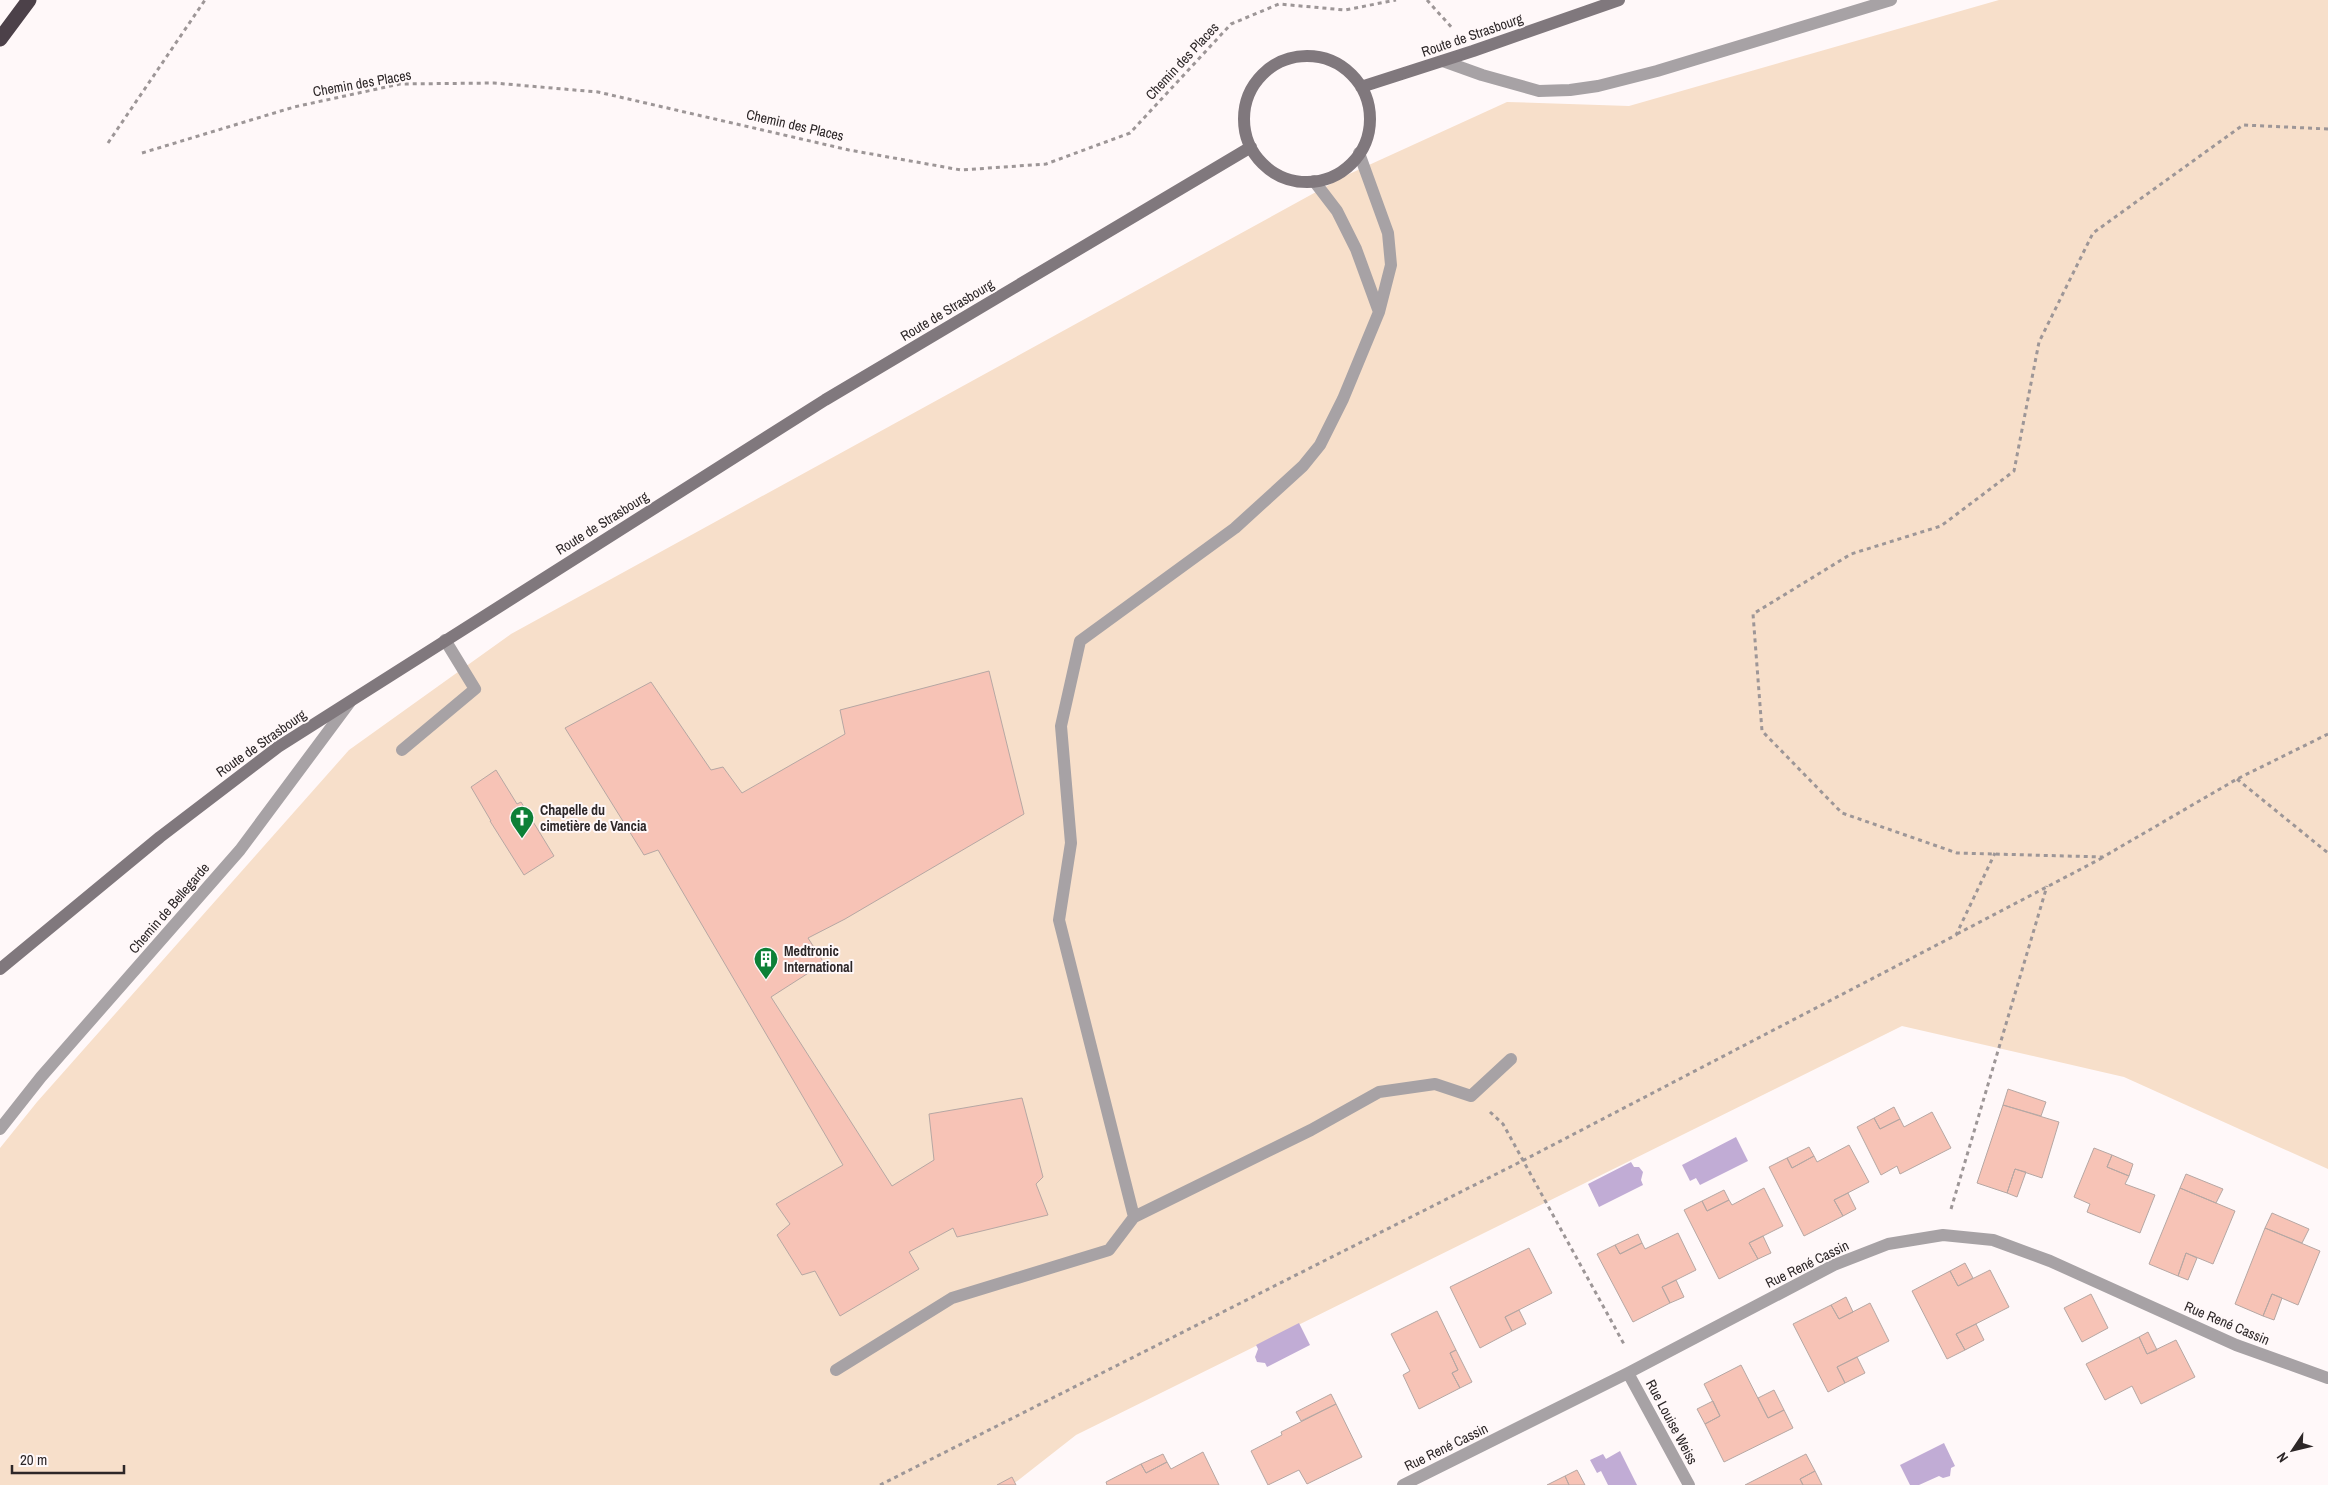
<svg xmlns="http://www.w3.org/2000/svg" width="2328" height="1485" viewBox="0 0 2328 1485" font-family="'Archivo Narrow',sans-serif">
	<rect width="100%" height="100%" fill="#fff8f9"/>
	<!-- green -->
	<path fill="#f7dfca" d="M 1999,0 L 2328,0 L 2328,1169 L 2124,1077 L 1902,1026 L 1076,1435 L 1012,1485 L 0,1485 L 0,1148 L 37,1102 L 349,750 L 511,634 L 1347,175 L 1507,102 L 1629,106 Z"/>
	<!-- water -->
	<path fill="#c1acd5" d="M 1736,1137 L 1748,1161 L 1700,1185 L 1696,1178 L 1690,1181 L 1682,1165 Z
		M 1631,1162 L 1634,1167 L 1639,1167 L 1643,1172 L 1641,1180 L 1643,1185 L 1599,1207 L 1588,1184 Z
		M 1299,1323 L 1310,1345 L 1267,1367 L 1265,1363 L 1257,1362 L 1255,1357 L 1258,1349 L 1256,1345 Z
		M 1944,1443 L 1955,1466 L 1951,1468 L 1950,1476 L 1943,1478 L 1939,1476 L 1919,1485 L 1910,1485 L 1900,1465 Z
		M 1620,1451 L 1637,1485 L 1608,1485 L 1601,1471 L 1597,1473 L 1590,1460 L 1603,1454 L 1606,1459 Z"/>
	<!-- building -->
	<path fill="#f7c3b6" stroke="#b6a7a3" d="M 989,671 L 1024,814 L 845,919 L 808,938 L 824,963 L 771,997 L 892,1186 L 934,1160 L 929,1114 L 1022,1098 L 1043,1177 L 1036,1184 L 1048,1215 L 957,1237 L 953,1228 L 909,1252 L 919,1269 L 840,1316 L 815,1271 L 802,1275 L 777,1235 L 790,1224 L 776,1204 L 843,1165 L 658,850 L 644,855 L 565,728 L 651,682 L 711,770 L 723,767 L 742,793 L 845,734 L 840,710 Z
		M 496,770 L 517,804 L 521,802 L 554,856 L 524,875 L 490,821 L 491,821 L 471,787 Z
		M 2008,1089 L 2046,1102 L 2041,1116 L 2003,1105 Z
		M 2003,1105 L 2059,1122 L 2042,1178 L 2015,1169 L 2007,1193 L 1977,1183 Z
		M 1894,1107 L 1900,1119 L 1880,1129 L 1874,1118 Z
		M 1932,1112 L 1951,1148 L 1900,1174 L 1897,1166 L 1881,1175 L 1857,1127 L 1874,1118 L 1880,1129 L 1900,1119 L 1904,1127 Z
		M 1849,1145 L 1869,1182 L 1834,1200 L 1843,1216 L 1804,1236 L 1769,1167 L 1787,1158 L 1792,1168 L 1814,1156 L 1817,1162 Z
		M 1809,1147 L 1814,1156 L 1792,1168 L 1787,1158 Z
		M 2094,1148 L 2112,1155 L 2107,1167 L 2129,1176 L 2125,1184 L 2155,1195 L 2140,1233 L 2087,1212 L 2090,1204 L 2074,1197 Z
		M 2112,1155 L 2133,1164 L 2129,1176 L 2107,1167 Z
		M 2015,1169 L 2026,1172 L 2017,1197 L 2007,1193 Z
		M 2186,1174 L 2223,1189 L 2216,1203 L 2180,1188 Z
		M 1764,1188 L 1783,1226 L 1749,1243 L 1758,1259 L 1719,1279 L 1684,1210 L 1702,1201 L 1707,1211 L 1729,1200 L 1732,1205 Z
		M 2180,1188 L 2235,1211 L 2213,1264 L 2186,1253 L 2178,1276 L 2149,1264 Z
		M 1724,1190 L 1729,1200 L 1707,1211 L 1702,1201 Z
		M 1848,1193 L 1856,1209 L 1843,1216 L 1834,1200 Z
		M 2272,1213 L 2309,1229 L 2302,1243 L 2265,1228 Z
		M 2265,1228 L 2320,1251 L 2298,1305 L 2272,1294 L 2263,1316 L 2235,1304 Z
		M 1678,1233 L 1696,1270 L 1662,1287 L 1670,1303 L 1633,1322 L 1597,1254 L 1615,1245 L 1620,1254 L 1642,1243 L 1645,1249 Z
		M 1638,1234 L 1642,1243 L 1620,1254 L 1615,1245 Z
		M 1763,1236 L 1771,1253 L 1758,1259 L 1749,1243 Z
		M 1529,1248 L 1552,1293 L 1505,1317 L 1512,1331 L 1480,1348 L 1450,1287 Z
		M 2186,1253 L 2197,1258 L 2188,1280 L 2178,1276 Z
		M 1965,1263 L 1973,1278 L 1958,1286 L 1950,1271 Z
		M 1990,1270 L 2009,1307 L 1956,1334 L 1965,1350 L 1947,1359 L 1912,1291 L 1950,1271 L 1958,1286 Z
		M 1676,1280 L 1684,1297 L 1670,1303 L 1662,1287 Z
		M 2091,1294 L 2108,1328 L 2082,1342 L 2064,1308 Z
		M 2272,1294 L 2282,1298 L 2274,1320 L 2263,1316 Z
		M 1846,1297 L 1853,1312 L 1839,1319 L 1831,1305 Z
		M 1870,1303 L 1889,1341 L 1837,1367 L 1845,1383 L 1828,1392 L 1793,1324 L 1831,1305 L 1839,1319 Z
		M 1519,1310 L 1526,1324 L 1512,1331 L 1505,1317 Z
		M 1437,1311 L 1456,1350 L 1450,1353 L 1458,1370 L 1452,1373 L 1460,1388 L 1419,1409 L 1403,1375 L 1410,1371 L 1391,1334 Z
		M 1976,1324 L 1984,1340 L 1965,1350 L 1956,1334 Z
		M 2148,1332 L 2157,1350 L 2147,1354 L 2139,1337 Z
		M 2139,1337 L 2147,1354 L 2176,1340 L 2195,1377 L 2141,1404 L 2132,1386 L 2105,1400 L 2086,1364 Z
		M 1456,1350 L 1472,1382 L 1460,1388 L 1452,1373 L 1458,1370 L 1450,1353 Z
		M 1857,1357 L 1865,1373 L 1845,1383 L 1837,1367 Z
		M 1741,1365 L 1768,1418 L 1784,1410 L 1793,1428 L 1724,1462 L 1705,1424 L 1720,1416 L 1704,1384 Z
		M 1774,1390 L 1784,1410 L 1768,1418 L 1758,1398 Z
		M 1331,1394 L 1336,1404 L 1301,1421 L 1296,1412 Z
		M 1713,1401 L 1720,1416 L 1705,1424 L 1697,1409 Z
		M 1336,1404 L 1362,1457 L 1307,1484 L 1299,1470 L 1268,1485 L 1251,1451 L 1282,1435 L 1281,1432 Z
		M 1203,1452 L 1219,1485 L 1107,1485 L 1106,1482 L 1141,1464 L 1146,1473 L 1167,1462 L 1171,1469 Z
		M 1163,1454 L 1167,1462 L 1146,1473 L 1141,1464 Z
		M 1806,1454 L 1815,1471 L 1800,1479 L 1803,1485 L 1745,1485 Z
		M 1577,1470 L 1585,1485 L 1569,1485 L 1565,1476 Z
		M 1815,1471 L 1822,1485 L 1803,1485 L 1800,1479 Z
		M 1565,1476 L 1569,1485 L 1547,1485 Z
		M 1012,1477 L 1016,1485 L 997,1485 Z"/>
	<g fill="none" stroke-linecap="round" stroke-linejoin="round">
		<!-- path -->
		<path stroke="#9d9697" stroke-width="3" stroke-dasharray="4 4" stroke-linecap="butt" d="M 1427,0 L 1453,29
			M 2328,129 L 2243,125 L 2093,233 L 2039,342 L 2014,471 L 1941,526 L 1851,554 L 1753,614 L 1762,731 L 1842,813 L 1957,853 L 2103,857 L 2237,779 L 2328,734
			M 108,143 L 205,0
			M 142,153 L 294,107 L 400,84 L 494,83 L 598,92 L 849,150 L 961,170 L 1046,164 L 1130,133 L 1231,24 L 1279,4 L 1345,10 L 1396,0
			M 2237,779 L 2328,853
			M 1957,934 L 2102,858
			M 1490,1112 L 1503,1124 L 1625,1346
			M 1951,1209 L 2047,886
			M 880,1485 L 1524,1160 L 1956,935 L 1995,853"/>
		<!-- service -->
		<path stroke="#a7a2a5" stroke-width="12" d="M 1443,61 L 1482,75 L 1539,91 L 1570,90 L 1598,86 L 1657,71 L 1891,0
			M 1314,181 L 1337,211 L 1356,249 L 1379,312
			M 402,750 L 475,689 L 445,640
			M 1134,1217 L 1311,1130 L 1379,1092 L 1435,1084 L 1471,1096 L 1511,1059
			M 836,1370 L 952,1298 L 1109,1250 L 1134,1217 L 1059,920 L 1071,843 L 1061,726 L 1080,641 L 1235,528 L 1303,466 L 1320,445 L 1343,399 L 1379,312 L 1391,265 L 1388,233 L 1359,153"/>
		<!-- minor -->
		<path stroke="#a7a2a5" stroke-width="12" d="M 0,1129 L 41,1077 L 240,850 L 350,702
			M 1628,1373 L 1689,1485
			M 1403,1485 L 1628,1373 L 1834,1265 L 1888,1244 L 1943,1235 L 1993,1240 L 2050,1261 L 2236,1345 L 2328,1378"/>
		<!-- secondary -->
		<path stroke="#80787d" stroke-width="12" d="M1244 119a63 63 0 1 1 126 0a63 63 0 1 1-126 0Z
			M 1361,87 L 1473,51 L 1619,0
			M 0,969 L 160,837 L 278,747 L 825,400 L 1251,147"/>
		<!-- motorway -->
		<path stroke="#4c4149" stroke-width="15" d="M 0,39 L 29,0"/>
	</g>
	<!-- icons -->
	<defs>
		<symbol id="church-pin" viewBox="-11 -11 22 30"><path d="M0 17L-7.5 6A9.5 9.5 0 1 1 7.5 6Z" fill="#0d8037" stroke="#fff8f9"/><path d="M-1.2-6h2.4v3.5h3.3v2.4h-3.3V6h-2.4V-.1h-3.3v-2.4h3.3Z" fill="#fff"/></symbol>
		<symbol id="building-pin" viewBox="-11 -11 22 30"><path d="M0 17L-7.5 6A9.5 9.5 0 1 1 7.5 6Z" fill="#0d8037" stroke="#fff8f9"/><path d="M-4-6H4V6H1V3H-1V6H-4ZM-2.5-4.3h1.7v1.8h-1.7ZM.8-4.3h1.7v1.8H.8ZM-2.5-1h1.7V.8h-1.7ZM.8-1h1.7V.8H.8Z" fill="#fff"/></symbol>
	</defs>
	<g fill-rule="evenodd">
		<use href="#church-pin" x="508" y="804" width="28" height="38"/>
		<use href="#building-pin" x="752" y="945" width="28" height="38"/>
	</g>
	<g text-anchor="middle" dominant-baseline="central" stroke-width="4" stroke-linejoin="round" paint-order="stroke">
		<!-- street labels -->
		<g font-size="14" fill="#2d2728" stroke="#fff8f9">
			<text transform="translate(1472 35) rotate(-19)">Route de Strasbourg</text>
			<text transform="translate(1182 61) rotate(-47)">Chemin des Places</text>
			<text transform="translate(362 83) rotate(-10)">Chemin des Places</text>
			<text transform="translate(795 125) rotate(13)">Chemin des Places</text>
			<text transform="translate(947 310) rotate(-31)">Route de Strasbourg</text>
			<text transform="translate(602 523) rotate(-32)">Route de Strasbourg</text>
			<text transform="translate(261 743) rotate(-35)">Route de Strasbourg</text>
			<text transform="translate(169 908) rotate(-49)">Chemin de Bellegarde</text>
			<text transform="translate(1807 1264) rotate(-26)">Rue René Cassin</text>
			<text transform="translate(2227 1323) rotate(23)">Rue René Cassin</text>
			<text transform="translate(1672 1422) rotate(62)">Rue Louise Weiss</text>
			<text transform="translate(1446 1447) rotate(-26)">Rue René Cassin</text>
		</g>
		<!-- poi labels -->
		<g font-size="14" font-weight="bold" fill="#2d2728" stroke="#fff8f9" text-anchor="start">
			<text x="540" y="810">Chapelle du<tspan x="540" dy="16">cimetière de Vancia</tspan></text>
			<text x="784" y="951">Medtronic<tspan x="784" dy="16">International</tspan></text>
		</g>
	</g>
	<!-- north arrow -->
	<g transform="translate(2293 1450) rotate(235)" stroke="#fff8f9" stroke-width="4" paint-order="stroke">
	<path d="M0-4L9 19L0 12L-9 19Z" fill="#2d2728"/>
	<text y="-8" font-size="14" font-weight="bold" text-anchor="middle" fill="#2d2728">N</text>
	</g>
	<!-- scale -->
	<path d="M12 1465v8h112v-8" fill="none" stroke="#2d2728" stroke-width="2.5"/>
	<text x="20" y="1465" font-size="15" fill="#2d2728" stroke="#fff8f9" stroke-width="4" paint-order="stroke">20 m</text>
</svg>
